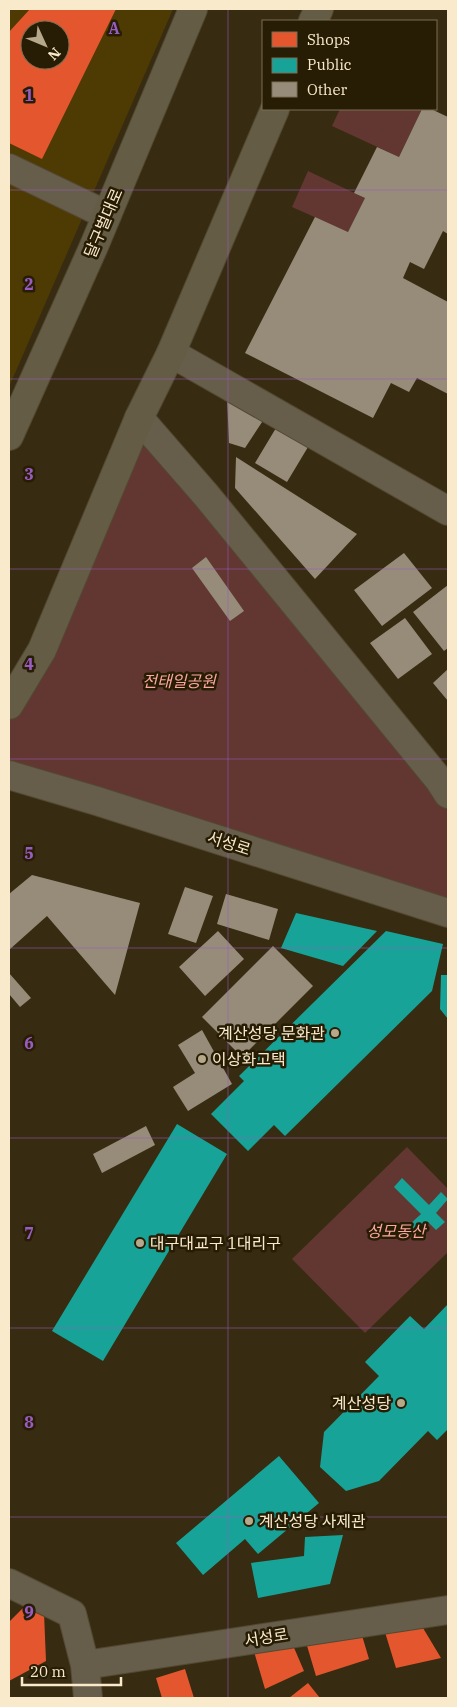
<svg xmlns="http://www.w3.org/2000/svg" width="457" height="1707" viewBox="0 0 457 1707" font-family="'IBM Plex Serif','Noto Sans KR',serif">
	<rect width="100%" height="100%" fill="#372c11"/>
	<!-- built -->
	<path fill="#4e3a03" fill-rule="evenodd" d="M 9,9 L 173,9 L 9,387 ZM 30,30 L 60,30 L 60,60 L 30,60 Z"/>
	<!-- green -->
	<path fill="#623731" d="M 340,109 L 422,109 L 399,157 L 332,126 Z
		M 308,171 L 365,198 L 348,232 L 292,207 Z
		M 139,418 L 448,794 L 448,914 L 9,775 L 9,705 Z
		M 407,1147 L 448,1189 L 448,1252 L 365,1333 L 292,1259 Z"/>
	<!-- shops -->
	<path fill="#e4572e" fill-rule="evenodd" d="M 30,9 L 116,9 L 42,159 L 9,143 L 9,32 ZM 30,30 L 60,30 L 60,60 L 30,60 Z
		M 31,1600 L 44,1613 L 46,1661 L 9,1681 L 9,1622 Z
		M 420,1623 L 441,1658 L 396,1668 L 384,1629 Z
		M 361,1632 L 369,1659 L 316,1676 L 305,1639 Z
		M 292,1643 L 304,1671 L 265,1689 L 253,1648 Z
		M 185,1669 L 194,1698 L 162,1698 L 156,1678 Z
		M 308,1683 L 320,1698 L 289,1698 Z"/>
	<!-- public -->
	<path fill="#17a398" d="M 296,913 L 377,931 L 343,966 L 281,948 Z
		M 386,931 L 443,944 L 432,991 L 285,1136 L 274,1125 L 248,1151 L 211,1114 L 244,1081 L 239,1076 Z
		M 441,975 L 448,975 L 448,1019 L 440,1009 Z
		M 177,1124 L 227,1154 L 103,1361 L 52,1331 Z
		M 402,1178 L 429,1205 L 441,1192 L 448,1199 L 436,1213 L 445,1222 L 436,1230 L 428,1222 L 417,1233 L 409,1225 L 421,1214 L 394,1187 Z
		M 448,1304 L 448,1429 L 437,1440 L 428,1431 L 379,1481 L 346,1491 L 320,1467 L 324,1432 L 379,1376 L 365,1362 L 410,1316 L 424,1329 Z
		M 279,1456 L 319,1503 L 258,1554 L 245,1539 L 203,1575 L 176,1543 Z
		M 343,1535 L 330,1584 L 258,1598 L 251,1563 L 304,1556 L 305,1537 Z"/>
	<!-- building -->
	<path fill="#978c7a" d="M 422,109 L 431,109 L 448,117 L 448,234 L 443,231 L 424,269 L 410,262 L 403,278 L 448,302 L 448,394 L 417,378 L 409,392 L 391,383 L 373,418 L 245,353 L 315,217 L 348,232 L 365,198 L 354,193 L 377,147 L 399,157 Z
		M 227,397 L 266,416 L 245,448 L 229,443 Z
		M 276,428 L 308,447 L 287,482 L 255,463 Z
		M 236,457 L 357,534 L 315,579 L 235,488 Z
		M 404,553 L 432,588 L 382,626 L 354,590 Z
		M 206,557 L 244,611 L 230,621 L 192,568 Z
		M 448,585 L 448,648 L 444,651 L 413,612 Z
		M 405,618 L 432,654 L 398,679 L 370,643 Z
		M 448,669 L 448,701 L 433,683 Z
		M 32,875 L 140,903 L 115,995 L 47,916 L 9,950 L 9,894 Z
		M 185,887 L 213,896 L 196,943 L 168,934 Z
		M 226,894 L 278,909 L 269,940 L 217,924 Z
		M 218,931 L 244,959 L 205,996 L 179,967 Z
		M 273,946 L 313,986 L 242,1057 L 202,1017 Z
		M 9,973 L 31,998 L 20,1007 L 9,994 Z
		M 202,1030 L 232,1084 L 188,1111 L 173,1087 L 195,1073 L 178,1045 Z
		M 146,1126 L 155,1145 L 102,1173 L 93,1154 Z"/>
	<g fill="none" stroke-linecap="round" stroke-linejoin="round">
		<defs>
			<path id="minor" d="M 9,168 L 107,215
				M 171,353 L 448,511
				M 9,1583 L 72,1614 L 85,1665 L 88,1698
				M 85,1665 L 448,1610"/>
			<path id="tertiary" d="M 139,418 L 206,495 L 439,780 L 448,794
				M 9,775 L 97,801 L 448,913"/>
			<path id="secondary" d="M 313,21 L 319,9
				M 9,436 L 94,246 L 193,9
				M 9,705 L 42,650 L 139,418 L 171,353 L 275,109"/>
		</defs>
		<!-- minor casing -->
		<use href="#minor" stroke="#534932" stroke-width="30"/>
		<!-- tertiary casing -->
		<use href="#tertiary" stroke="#534932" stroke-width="30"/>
		<!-- secondary casing -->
		<use href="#secondary" stroke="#534932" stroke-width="30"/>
		<!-- minor -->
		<use href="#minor" stroke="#665d4a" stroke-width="28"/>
		<!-- tertiary -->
		<use href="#tertiary" stroke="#665d4a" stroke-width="28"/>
		<!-- secondary -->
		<use href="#secondary" stroke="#655c46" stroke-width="28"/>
	</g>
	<!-- grid -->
	<path fill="none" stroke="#9a5cc2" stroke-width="1" stroke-opacity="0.55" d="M 228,9 L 228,1698M 9,190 L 448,190M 9,379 L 448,379M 9,569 L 448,569M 9,759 L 448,759M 9,948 L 448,948M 9,1138 L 448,1138M 9,1328 L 448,1328M 9,1517 L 448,1517"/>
	<!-- markers -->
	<g fill="#b5a88b" stroke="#271c04" stroke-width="2">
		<circle cx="335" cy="1033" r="5"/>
		<circle cx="202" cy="1059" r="5"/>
		<circle cx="140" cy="1243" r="5"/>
		<circle cx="401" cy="1403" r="5"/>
		<circle cx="249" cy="1521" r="5"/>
	</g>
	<g text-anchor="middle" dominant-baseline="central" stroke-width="5" stroke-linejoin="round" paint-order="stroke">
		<!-- street labels -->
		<g font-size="16" fill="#f9eacc" stroke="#271c04">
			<text transform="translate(103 223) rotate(-67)">달구벌대로</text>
			<text transform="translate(229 843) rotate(18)">서성로</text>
			<text transform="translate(266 1637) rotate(-9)">서성로</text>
		</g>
		<!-- park labels -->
		<g font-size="16" font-style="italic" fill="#fca7a0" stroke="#271c04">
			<text x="179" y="681">전태일공원</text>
			<text x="396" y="1231">성모동산</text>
		</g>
		<!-- poi labels -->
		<g font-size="16" fill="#f9eacc" stroke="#271c04" text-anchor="start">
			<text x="325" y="1033" text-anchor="end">계산성당 문화관</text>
			<text x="212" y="1059">이상화고택</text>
			<text x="150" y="1243">대구대교구 1대리구</text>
			<text x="391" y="1403" text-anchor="end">계산성당</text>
			<text x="259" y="1521">계산성당 사제관</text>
		</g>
	</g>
	<g font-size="16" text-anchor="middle" font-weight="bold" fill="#9a5cc2" stroke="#271c04" stroke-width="5" stroke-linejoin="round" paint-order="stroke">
		<text x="114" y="34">A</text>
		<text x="29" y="101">1</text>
		<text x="29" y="290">2</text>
		<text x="29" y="480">3</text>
		<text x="29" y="670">4</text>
		<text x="29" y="859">5</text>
		<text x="29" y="1049">6</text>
		<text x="29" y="1239">7</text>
		<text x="29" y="1428">8</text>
		<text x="29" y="1618">9</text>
	</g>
	<!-- border -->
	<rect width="457" height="1707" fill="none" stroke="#f9eacc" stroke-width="20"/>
	<!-- legend -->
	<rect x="262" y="20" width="175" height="90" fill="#271c04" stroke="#7b6e54"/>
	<rect x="272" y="32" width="25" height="15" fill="#e4572e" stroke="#7b6e54"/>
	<text x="307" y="45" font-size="15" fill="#f9eacc">Shops</text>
	<rect x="272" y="58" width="25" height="15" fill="#17a398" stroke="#7b6e54"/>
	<text x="307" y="70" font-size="15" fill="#f9eacc">Public</text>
	<rect x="272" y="82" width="25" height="15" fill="#978c7a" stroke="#7b6e54"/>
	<text x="307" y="95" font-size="15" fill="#f9eacc">Other</text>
	<!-- north arrow -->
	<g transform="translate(45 45) rotate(134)"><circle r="24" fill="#271c04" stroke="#7b6e54"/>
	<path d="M0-4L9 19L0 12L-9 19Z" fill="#b5a88b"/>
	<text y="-8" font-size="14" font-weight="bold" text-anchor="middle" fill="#f9eacc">N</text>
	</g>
	<!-- scale -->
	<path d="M22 1677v8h99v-8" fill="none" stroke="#f9eacc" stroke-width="2.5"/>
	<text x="30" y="1677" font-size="15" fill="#f9eacc" stroke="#271c04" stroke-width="4" paint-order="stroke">20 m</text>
</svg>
